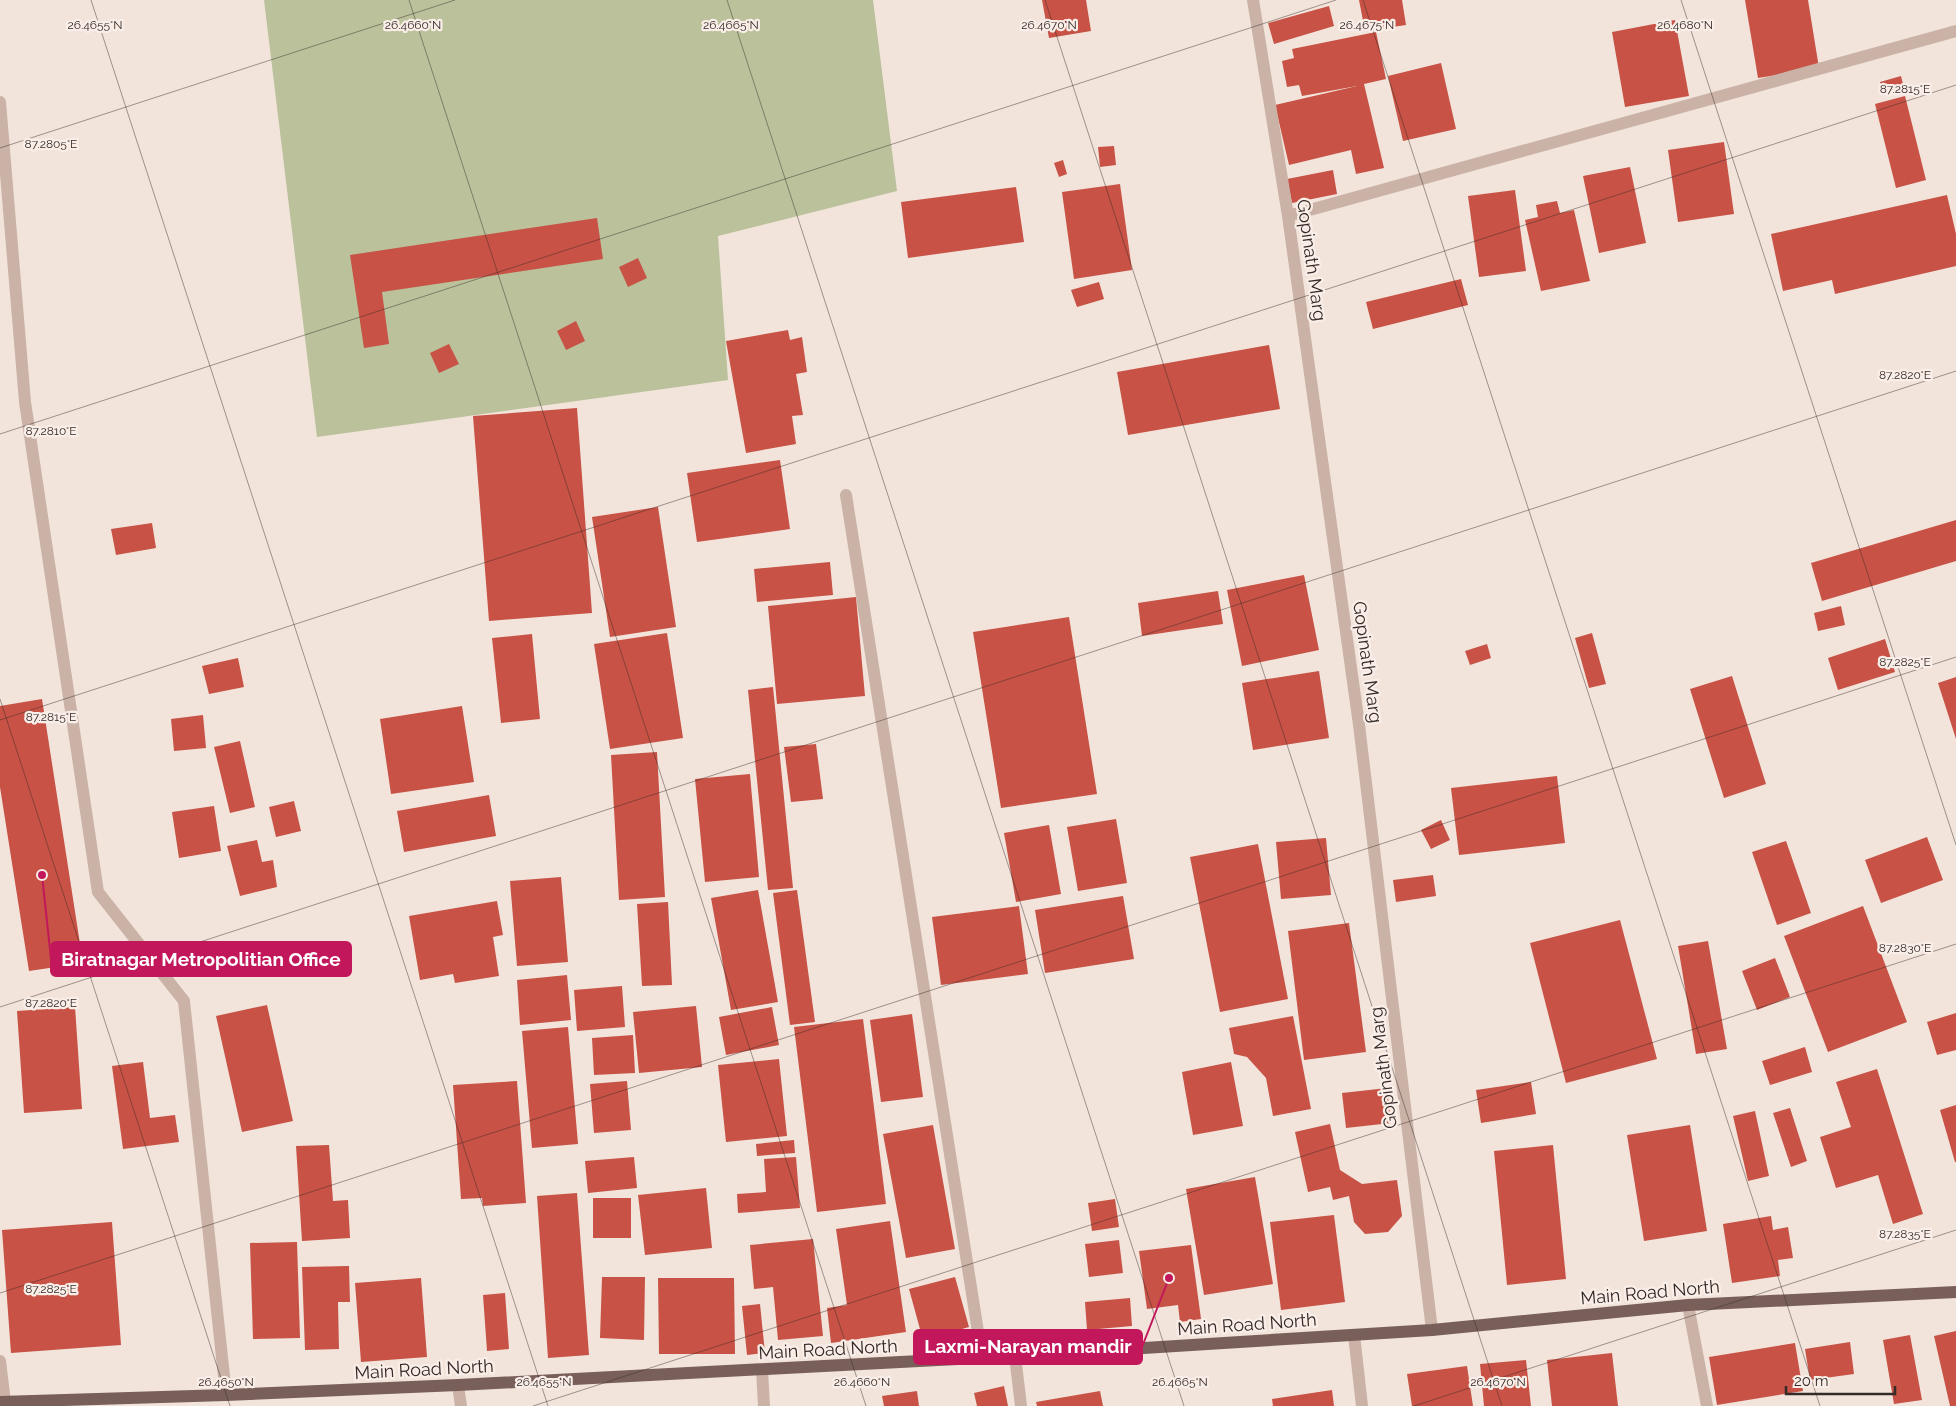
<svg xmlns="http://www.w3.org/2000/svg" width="1956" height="1406" viewBox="0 0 1956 1406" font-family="Raleway,sans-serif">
	<rect width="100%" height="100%" fill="#f2e4db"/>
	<!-- green -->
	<path fill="#bac19b" d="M 264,0 L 873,0 L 897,191 L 718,236 L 728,380 L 317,437 Z"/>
	<!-- building -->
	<path fill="#c75245" d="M 1042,0 L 1086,0 L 1091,31 L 1049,38 Z
		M 1359,0 L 1402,0 L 1406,25 L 1365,31 Z
		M 1745,0 L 1808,0 L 1819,68 L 1758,78 Z
		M 1329,6 L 1334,26 L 1274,44 L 1268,23 Z
		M 1675,20 L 1689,96 L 1625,107 L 1612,32 Z
		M 1376,32 L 1386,79 L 1364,84 L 1384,168 L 1356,174 L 1351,150 L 1289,165 L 1275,105 L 1357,86 L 1302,96 L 1299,85 L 1287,87 L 1282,61 L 1294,58 L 1292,49 Z
		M 1441,63 L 1456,129 L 1403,141 L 1388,76 Z
		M 1901,76 L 1904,88 L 1883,93 L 1880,82 Z
		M 1905,96 L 1926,180 L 1896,188 L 1875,104 Z
		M 1724,142 L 1734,214 L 1678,222 L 1668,150 Z
		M 1114,146 L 1116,165 L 1100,167 L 1098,147 Z
		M 1063,160 L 1067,174 L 1059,177 L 1054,163 Z
		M 1630,167 L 1646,243 L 1599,253 L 1583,176 Z
		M 1333,170 L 1337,194 L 1292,203 L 1287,179 Z
		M 1120,184 L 1132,270 L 1074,279 L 1062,192 Z
		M 1016,187 L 1024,242 L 908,258 L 901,202 Z
		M 1515,190 L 1526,271 L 1479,277 L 1468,196 Z
		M 1947,195 L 1956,234 L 1956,266 L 1835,294 L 1832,280 L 1783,291 L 1771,234 Z
		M 1557,201 L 1560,213 L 1574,210 L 1590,281 L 1541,291 L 1525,220 L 1538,217 L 1536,205 Z
		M 597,218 L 603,259 L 382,292 L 389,344 L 364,348 L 350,255 Z
		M 638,258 L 647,278 L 628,287 L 619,267 Z
		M 1461,279 L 1468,305 L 1373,329 L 1366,302 Z
		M 1099,282 L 1104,299 L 1077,307 L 1071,290 Z
		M 576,321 L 585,341 L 566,350 L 557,331 Z
		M 788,330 L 790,340 L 802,337 L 807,372 L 796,374 L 803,415 L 792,416 L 796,444 L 746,453 L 726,341 Z
		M 449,344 L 459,364 L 439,373 L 430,353 Z
		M 1269,345 L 1280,409 L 1128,435 L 1117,372 Z
		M 577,408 L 592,613 L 489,621 L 473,416 Z
		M 780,460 L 790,529 L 697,542 L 687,473 Z
		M 658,507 L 676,627 L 610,637 L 592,517 Z
		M 1956,520 L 1956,561 L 1822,601 L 1811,563 Z
		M 152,523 L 156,548 L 116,555 L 111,529 Z
		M 830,562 L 833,595 L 757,602 L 754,569 Z
		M 1304,575 L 1319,650 L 1242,666 L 1227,590 Z
		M 1218,591 L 1223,624 L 1142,636 L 1138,603 Z
		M 856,597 L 865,696 L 777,704 L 768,606 Z
		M 1841,606 L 1845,625 L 1818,631 L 1814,613 Z
		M 1069,617 L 1097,794 L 1001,808 L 973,632 Z
		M 667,633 L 683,738 L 610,749 L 594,644 Z
		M 1592,633 L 1606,684 L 1589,688 L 1575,638 Z
		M 532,634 L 540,719 L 501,723 L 492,638 Z
		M 1885,639 L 1895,672 L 1838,690 L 1828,658 Z
		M 1487,644 L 1491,658 L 1470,665 L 1465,651 Z
		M 238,658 L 244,687 L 209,694 L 202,666 Z
		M 1319,671 L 1329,738 L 1253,750 L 1242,683 Z
		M 1732,676 L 1766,784 L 1724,798 L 1690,689 Z
		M 1956,677 L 1956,739 L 1938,683 Z
		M 773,687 L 793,888 L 768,890 L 748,690 Z
		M 42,699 L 83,963 L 29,971 L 0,787 L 0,706 Z
		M 462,706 L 474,782 L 391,794 L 380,719 Z
		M 203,715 L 206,748 L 174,751 L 171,719 Z
		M 240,741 L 255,807 L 230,813 L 214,747 Z
		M 816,744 L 823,799 L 791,802 L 784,747 Z
		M 657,752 L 665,897 L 619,900 L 611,755 Z
		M 750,774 L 759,877 L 705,882 L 695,779 Z
		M 1557,776 L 1565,843 L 1459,855 L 1451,788 Z
		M 489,795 L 496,836 L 404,852 L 397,811 Z
		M 294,801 L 301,831 L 276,837 L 269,807 Z
		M 214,806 L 221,851 L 179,858 L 172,812 Z
		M 1116,819 L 1127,883 L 1078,891 L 1067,827 Z
		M 1441,820 L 1450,840 L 1431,849 L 1421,830 Z
		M 1049,825 L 1061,894 L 1016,902 L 1004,833 Z
		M 1927,837 L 1943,880 L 1881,903 L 1865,860 Z
		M 1326,838 L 1331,895 L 1281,899 L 1276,842 Z
		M 257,840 L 262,862 L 273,860 L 277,887 L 240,896 L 227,846 Z
		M 1786,841 L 1811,913 L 1777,925 L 1752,852 Z
		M 1258,844 L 1288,999 L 1220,1012 L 1190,857 Z
		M 1433,875 L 1436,896 L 1396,902 L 1393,880 Z
		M 561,877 L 568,962 L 517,966 L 510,881 Z
		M 758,890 L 778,1002 L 731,1010 L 711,898 Z
		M 797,890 L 815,1022 L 790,1025 L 773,893 Z
		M 1123,896 L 1134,959 L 1045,973 L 1035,910 Z
		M 497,901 L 503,935 L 493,937 L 499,976 L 455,983 L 453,974 L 420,980 L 409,916 Z
		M 668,902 L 672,985 L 642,986 L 637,904 Z
		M 1019,906 L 1028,974 L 941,985 L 932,917 Z
		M 1863,906 L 1907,1022 L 1828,1052 L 1784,936 Z
		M 1620,920 L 1657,1059 L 1566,1083 L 1530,943 Z
		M 1349,923 L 1366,1052 L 1304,1060 L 1288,931 Z
		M 1708,941 L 1727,1049 L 1696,1054 L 1678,946 Z
		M 1775,958 L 1790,997 L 1757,1010 L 1742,971 Z
		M 567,975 L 571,1020 L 520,1025 L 517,980 Z
		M 622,986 L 625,1027 L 577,1031 L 574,990 Z
		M 267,1005 L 293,1121 L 242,1132 L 216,1016 Z
		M 696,1006 L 702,1067 L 639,1073 L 633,1012 Z
		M 75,1007 L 82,1109 L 24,1113 L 17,1011 Z
		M 772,1007 L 779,1045 L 726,1055 L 719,1017 Z
		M 1956,1013 L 1956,1050 L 1937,1055 L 1927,1022 Z
		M 912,1014 L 923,1097 L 881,1102 L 870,1020 Z
		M 1293,1016 L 1311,1109 L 1273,1116 L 1266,1078 L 1247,1057 L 1234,1054 L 1229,1028 Z
		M 863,1019 L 886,1204 L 817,1212 L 794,1027 Z
		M 568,1027 L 578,1144 L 532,1148 L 522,1031 Z
		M 633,1035 L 635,1073 L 594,1075 L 592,1038 Z
		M 1805,1047 L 1812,1072 L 1770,1085 L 1762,1061 Z
		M 779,1059 L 787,1136 L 726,1142 L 718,1065 Z
		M 143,1062 L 150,1118 L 175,1115 L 179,1142 L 123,1149 L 112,1066 Z
		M 1231,1062 L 1243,1126 L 1193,1135 L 1182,1072 Z
		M 1877,1069 L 1923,1214 L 1893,1224 L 1878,1175 L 1836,1188 L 1820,1137 L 1851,1127 L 1836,1082 Z
		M 517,1081 L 526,1203 L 483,1206 L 482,1198 L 461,1199 L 453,1085 Z
		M 627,1081 L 631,1130 L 594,1133 L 590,1084 Z
		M 1531,1082 L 1536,1114 L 1481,1123 L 1476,1090 Z
		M 1387,1088 L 1391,1123 L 1346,1128 L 1342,1093 Z
		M 1956,1105 L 1956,1162 L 1955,1162 L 1940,1110 Z
		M 1790,1108 L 1807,1161 L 1791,1167 L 1773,1113 Z
		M 1755,1111 L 1769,1176 L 1748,1181 L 1733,1116 Z
		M 1330,1124 L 1340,1170 L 1362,1184 L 1397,1180 L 1402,1216 L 1388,1232 L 1365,1234 L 1354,1222 L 1349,1196 L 1333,1200 L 1330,1187 L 1308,1192 L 1295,1132 Z
		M 933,1125 L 955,1249 L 906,1258 L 883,1134 Z
		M 1690,1125 L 1707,1231 L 1644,1241 L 1627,1135 Z
		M 794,1140 L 795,1153 L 757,1156 L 756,1144 Z
		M 329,1145 L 333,1201 L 348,1200 L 350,1238 L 302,1241 L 296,1146 Z
		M 1553,1145 L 1566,1279 L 1507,1285 L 1494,1151 Z
		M 634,1157 L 637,1188 L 588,1193 L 585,1161 Z
		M 796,1157 L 800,1208 L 738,1213 L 737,1194 L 766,1192 L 764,1159 Z
		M 1255,1177 L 1273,1284 L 1204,1295 L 1186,1189 Z
		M 706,1188 L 712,1248 L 645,1255 L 638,1195 Z
		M 577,1193 L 589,1355 L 548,1358 L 537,1196 Z
		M 593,1198 L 631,1198 L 631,1238 L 593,1238 Z
		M 1115,1199 L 1119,1227 L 1092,1231 L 1088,1203 Z
		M 1334,1215 L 1345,1302 L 1281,1310 L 1270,1222 Z
		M 1771,1216 L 1773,1230 L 1788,1227 L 1793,1258 L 1778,1260 L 1780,1276 L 1732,1283 L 1723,1224 Z
		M 890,1221 L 906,1332 L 831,1343 L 827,1308 L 847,1305 L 836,1229 Z
		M 112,1222 L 121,1345 L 11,1353 L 2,1230 Z
		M 813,1239 L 823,1336 L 778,1340 L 773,1287 L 754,1289 L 750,1245 Z
		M 1119,1240 L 1123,1273 L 1089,1277 L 1085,1244 Z
		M 297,1242 L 300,1338 L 253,1339 L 250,1243 Z
		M 1191,1245 L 1201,1319 L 1180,1322 L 1178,1305 L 1147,1309 L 1139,1251 Z
		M 349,1266 L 350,1302 L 338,1302 L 339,1349 L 305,1350 L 302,1267 Z
		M 602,1277 L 645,1277 L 644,1340 L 600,1338 Z
		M 955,1277 L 969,1327 L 923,1340 L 909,1289 Z
		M 421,1278 L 427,1357 L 361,1362 L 355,1283 Z
		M 658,1278 L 734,1278 L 735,1354 L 659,1354 Z
		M 505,1293 L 509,1349 L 487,1351 L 483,1295 Z
		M 1130,1298 L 1132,1326 L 1087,1330 L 1085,1302 Z
		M 760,1304 L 765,1353 L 747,1355 L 742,1306 Z
		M 1956,1331 L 1956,1406 L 1950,1406 L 1934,1336 Z
		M 1910,1335 L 1922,1400 L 1894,1404 L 1883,1340 Z
		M 1850,1342 L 1854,1374 L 1810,1380 L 1805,1349 Z
		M 1795,1343 L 1803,1391 L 1717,1405 L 1709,1357 Z
		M 1612,1353 L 1618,1406 L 1552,1406 L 1547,1360 Z
		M 1526,1360 L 1531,1406 L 1484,1406 L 1480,1364 Z
		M 1467,1366 L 1473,1406 L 1412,1406 L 1407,1374 Z
		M 1004,1386 L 1008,1406 L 977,1406 L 974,1393 Z
		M 1332,1390 L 1334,1406 L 1273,1406 L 1272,1399 Z
		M 917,1391 L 919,1406 L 884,1406 L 882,1396 Z
		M 1100,1391 L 1103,1406 L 1037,1406 L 1036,1402 Z"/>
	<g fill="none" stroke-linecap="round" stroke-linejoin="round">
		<!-- minor -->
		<path stroke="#cab2a7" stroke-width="12" d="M 1253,0 L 1288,216 L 1359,725 L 1432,1330
			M 0,102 L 25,402 L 98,892 L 184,1001 L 226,1395
			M 1288,216 L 1956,31
			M 846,495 L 982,1357
			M 1688,1305 L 1707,1406
			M 1354,1335 L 1362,1406
			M 1015,1356 L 1021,1406
			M 0,1361 L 5,1402
			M 762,1370 L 764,1406
			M 458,1385 L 461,1406"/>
		<!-- major -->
		<path stroke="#795f59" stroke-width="12" d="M 0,1402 L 226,1395 L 458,1385 L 1015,1356 L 1432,1330 L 1688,1305 L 1956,1292"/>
	</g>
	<!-- ticks -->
	<path fill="none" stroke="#362a28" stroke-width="1" stroke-opacity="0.45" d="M 91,0 L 548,1406M 409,0 L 866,1406M 727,0 L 1184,1406M 1045,0 L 1502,1406M 1363,0 L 1820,1406M 1681,0 L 1956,845M 0,148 L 455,0M 0,434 L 1336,0M 0,699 L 230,1406M 0,720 L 1956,85M 0,1007 L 1956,371M 0,1293 L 1956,657M 533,1406 L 1956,944M 1414,1406 L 1956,1230"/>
	<g text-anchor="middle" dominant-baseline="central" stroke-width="4.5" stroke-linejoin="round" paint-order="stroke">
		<!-- street labels -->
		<g font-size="18" fill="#362a28" stroke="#faefe8">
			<text transform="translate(1312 260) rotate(82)">Gopinath Marg</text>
			<text transform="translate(1368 662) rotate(82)">Gopinath Marg</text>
			<text transform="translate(1383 1068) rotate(-97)">Gopinath Marg</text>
			<text transform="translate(1650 1292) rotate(-5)">Main Road North</text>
			<text transform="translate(1247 1324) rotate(-4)">Main Road North</text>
			<text transform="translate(828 1349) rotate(-3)">Main Road North</text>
			<text transform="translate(424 1369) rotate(-3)">Main Road North</text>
		</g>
	</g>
	<g font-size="12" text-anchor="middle" fill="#362a28" stroke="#faefe8" stroke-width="4.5" stroke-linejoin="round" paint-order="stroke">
		<text x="95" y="29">26.4655°N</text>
		<text x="413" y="29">26.4660°N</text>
		<text x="731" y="29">26.4665°N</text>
		<text x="1049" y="29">26.4670°N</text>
		<text x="1367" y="29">26.4675°N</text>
		<text x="1685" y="29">26.4680°N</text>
		<text x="1905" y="93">87.2815°E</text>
		<text x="51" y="148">87.2805°E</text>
		<text x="1905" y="379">87.2820°E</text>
		<text x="51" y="435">87.2810°E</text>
		<text x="1905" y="666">87.2825°E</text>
		<text x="51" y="721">87.2815°E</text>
		<text x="1905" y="952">87.2830°E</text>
		<text x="51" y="1007">87.2820°E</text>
		<text x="1905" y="1238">87.2835°E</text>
		<text x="51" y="1293">87.2825°E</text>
		<text x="226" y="1386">26.4650°N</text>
		<text x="544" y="1386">26.4655°N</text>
		<text x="862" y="1386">26.4660°N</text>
		<text x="1180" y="1386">26.4665°N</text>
		<text x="1498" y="1386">26.4670°N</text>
	</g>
	<!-- callouts -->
	<path fill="none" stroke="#c2185b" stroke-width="2" d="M42 875L51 959M1169 1278L1142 1347"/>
	<g fill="#c2185b" stroke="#faefe8" stroke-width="2">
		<circle cx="42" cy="875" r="5"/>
		<circle cx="1169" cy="1278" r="5"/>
	</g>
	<g fill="#c2185b" stroke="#c2185b" stroke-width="2">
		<rect x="51" y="942" width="300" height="34" rx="5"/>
		<rect x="914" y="1330" width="228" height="34" rx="5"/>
	</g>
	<g font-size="19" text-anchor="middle" font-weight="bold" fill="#fff">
		<text x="201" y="966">Biratnagar Metropolitian Office</text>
		<text x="1028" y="1353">Laxmi-Narayan mandir</text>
	</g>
	<!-- scale -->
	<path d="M1786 1386v8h109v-8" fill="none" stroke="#362a28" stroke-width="2.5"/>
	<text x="1794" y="1386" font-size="15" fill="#362a28" stroke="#faefe8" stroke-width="4" paint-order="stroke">20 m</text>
</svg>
